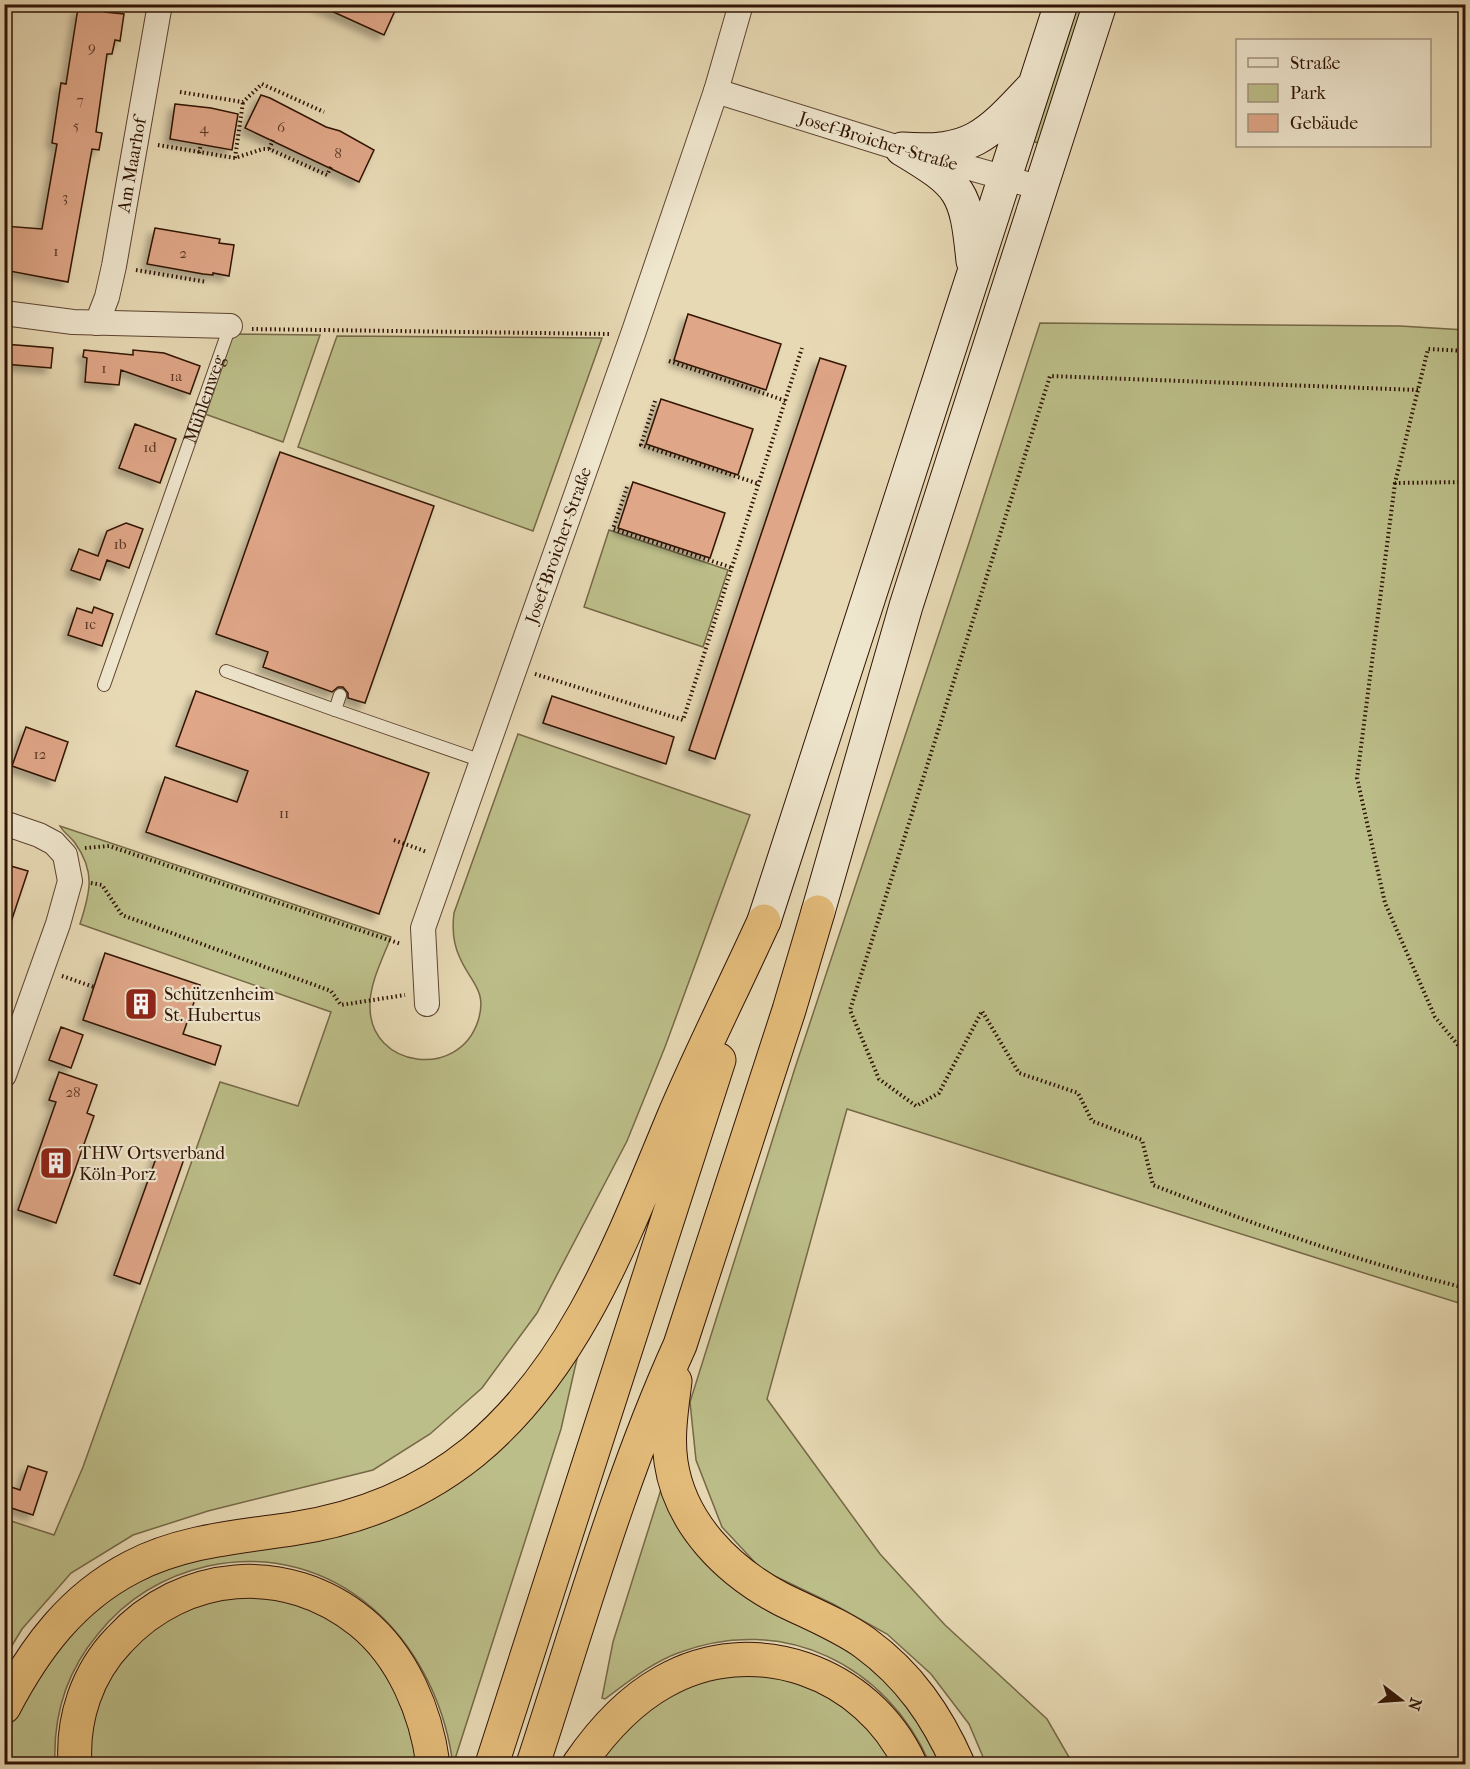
<svg xmlns="http://www.w3.org/2000/svg" width="1470" height="1769" viewBox="0 0 1470 1769" font-family="'IM FELL French Canon',serif">
	<defs>
		<filter id="shadow"><feDropShadow dx="-5.5" dy="5.5" stdDeviation="3" flood-color="#0004"/></filter>
	</defs>
	<rect width="100%" height="100%" fill="#e7d9b4"/>
	<filter id="stains"><feTurbulence type="fractalNoise" baseFrequency=".00333" numOctaves="4"/><feColorMatrix values="0 0 0 0 .2 0 0 0 0 .09 0 0 0 0 .02 0 0 0 .5 -.17"/></filter>
	<radialGradient id="worn" r=".72"><stop offset=".6" stop-color="#630" stop-opacity="0"/><stop offset="1" stop-color="#630" stop-opacity=".3"/></radialGradient>
	<!-- green -->
	<path fill="#bcbe89" stroke="#766847" stroke-width="1.5" d="M 1074,5 L 1083,5 L 1039,143 L 1031,141 Z
		M 1040,323 L 1400,326 L 1465,330 L 1465,1305 L 847,1109 L 767,1399 L 880,1554 L 945,1625 L 1047,1719 L 1073,1764 L 986,1764 L 969,1724 L 931,1674 L 887,1634 L 833,1604 L 762,1570 L 722,1527 L 696,1460 L 690,1402 L 795,1068 L 968,546 Z
		M 233,334 L 320,335 L 283,442 L 205,414 Z
		M 337,336 L 602,338 L 533,531 L 298,447 Z
		M 609,530 L 728,570 L 703,647 L 584,607 Z
		M 518,734 L 750,815 L 665,1047 L 627,1141 L 537,1313 L 482,1388 L 430,1434 L 373,1470 L 208,1511 L 133,1535 L 71,1573 L 22,1629 L 5,1657 L 5,1519 L 54,1535 L 83,1467 L 220,1082 L 298,1106 L 331,1012 L 80,924 C 90,893 96,872 75,843 C 71,837 63,832 60,826 L 391,937 C 383,958 369,984 370,1007 C 370,1068 459,1080 478,1021 C 488,990 470,982 460,958 C 453,944 452,929 454,913 Z
		M 579,1350 L 561,1429 L 455,1759 L 452,1758 C 434,1638 335,1539 208,1566 C 164,1576 126,1599 98,1634 C 67,1671 53,1716 55,1764 L 5,1764 L 5,1728 L 43,1658 L 138,1574 L 366,1521 Z
		M 663,1483 L 672,1499 L 878,1666 L 948,1764 L 930,1764 C 887,1665 783,1613 678,1653 C 651,1663 628,1682 605,1699 L 602,1698 L 613,1642 Z
		M 230,1591 L 318,1606 L 383,1659 L 423,1764 L 84,1764 L 91,1705 L 144,1627 Z
		M 739,1668 L 838,1694 L 899,1764 L 590,1764 L 647,1703 Z"/>
	<!-- building -->
	<path fill="#dfa687" stroke="#301305" stroke-width="1.5" filter="url(#shadow)" d="M 89,4 L 106,4 L 105,12 L 124,14 L 120,41 L 115,40 L 112,54 L 107,54 L 96,132 L 102,133 L 99,150 L 92,149 L 68,282 L 4,270 L 4,226 L 42,229 L 57,144 L 52,143 L 61,83 L 66,84 L 78,8 L 88,9 Z
		M 316,4 L 398,4 L 384,35 Z
		M 261,95 L 270,98 L 326,127 L 340,131 L 374,150 L 359,182 L 245,128 Z
		M 175,104 L 211,108 L 238,114 L 232,150 L 170,139 Z
		M 155,228 L 220,239 L 219,243 L 234,245 L 229,276 L 213,273 L 213,275 L 203,274 L 147,264 Z
		M 688,314 L 781,344 L 766,390 L 674,360 Z
		M 4,344 L 53,348 L 51,368 L 4,364 Z
		M 84,350 L 133,355 L 133,350 L 164,353 L 200,366 L 190,394 L 121,370 L 119,385 L 85,382 L 87,358 L 83,357 Z
		M 820,358 L 846,366 L 715,759 L 689,750 Z
		M 661,399 L 753,429 L 738,475 L 646,444 Z
		M 135,424 L 176,439 L 160,483 L 119,468 Z
		M 280,452 L 434,506 L 365,703 L 348,698 L 348,693 L 343,687 L 338,687 L 332,692 L 263,667 L 268,652 L 216,634 Z
		M 633,482 L 725,513 L 710,558 L 618,528 Z
		M 126,523 L 143,529 L 129,568 L 107,560 L 100,580 L 71,570 L 79,549 L 98,556 L 107,531 Z
		M 94,607 L 113,614 L 102,646 L 68,635 L 77,608 L 92,613 Z
		M 196,691 L 429,773 L 379,914 L 146,832 L 165,777 L 237,802 L 248,771 L 176,746 Z
		M 552,696 L 674,737 L 666,764 L 543,723 Z
		M 26,727 L 68,742 L 55,781 L 12,766 Z
		M 4,864 L 28,871 L 8,931 L 4,931 Z
		M 105,953 L 200,985 L 183,1034 L 221,1046 L 215,1065 L 83,1020 Z
		M 61,1027 L 83,1035 L 71,1068 L 49,1060 Z
		M 59,1072 L 97,1085 L 87,1113 L 94,1116 L 56,1223 L 18,1210 L 56,1102 L 49,1100 Z
		M 159,1150 L 184,1159 L 140,1284 L 114,1275 Z
		M 28,1466 L 47,1472 L 33,1515 L 5,1506 L 11,1487 L 20,1490 Z"/>
	<g fill="none" stroke-linecap="round" stroke-linejoin="round">
		<defs>
			<g id="lane">
				<path d="M 226,671 L 335,710"/>
				<path id="s1" d="M 104,685 L 230,326"/>
				<path d="M 340,695 L 335,710 L 482,761"/>
			</g>
			<g id="street">
				<path id="s2" d="M 716,91 L 902,149 L 1041,188"/>
				<path d="M 4,313 L 73,322 L 230,326"/>
				<path id="s3" d="M 97,323 L 107,297 L 114,266 L 160,4"/>
				<path d="M 4,823 L 39,835 L 54,843 L 65,855 L 70,881 L 58,924 L 4,1075"/>
				<path id="s4" d="M 427,1004 L 423,928 L 633,334 L 716,91 L 741,4"/>
			</g>
			<path id="secondary" d="M 902,149 C 970,154 986,137 1031,89
				M 902,149 C 962,185 966,191 973,261
				M 818,912 L 906,606 L 1100,4
				M 764,921 L 1061,4"/>
			<path id="highway" d="M 675,1381 C 672,1407 667,1435 671,1462 C 680,1524 728,1571 781,1599 C 809,1613 840,1625 865,1643 C 909,1675 937,1716 958,1764
				M 4,1707 C 35,1648 72,1598 132,1567 C 181,1541 238,1537 292,1529 C 358,1519 420,1495 473,1452 C 576,1367 623,1238 673,1118 C 701,1052 734,987 764,921
				M 75,1764 C 72,1719 87,1673 119,1640 C 183,1570 286,1561 361,1622 C 403,1656 426,1712 433,1764
				M 492,1764 L 719,1060
				M 533,1764 C 579,1624 619,1480 680,1345 L 789,1010 L 818,912
				M 579,1764 C 601,1732 629,1701 663,1682 C 753,1630 868,1672 910,1764"/>
		</defs>
		<!-- lane casing -->
		<use href="#lane" stroke="#5e4431" stroke-width="14"/>
		<!-- street casing -->
		<use href="#street" stroke="#5e4431" stroke-width="26"/>
		<!-- secondary casing -->
		<use href="#secondary" stroke="#301305" stroke-width="35"/>
		<!-- highway casing -->
		<use href="#highway" stroke="#301305" stroke-width="35"/>
		<!-- path -->
		<path stroke="#301305" stroke-width="4" stroke-dasharray="1.5 3" stroke-linecap="butt" d="M 180,92 L 243,102 L 262,84 L 324,112
			M 158,145 L 235,158 L 263,149 L 269,149 L 327,175 L 331,167
			M 269,149 L 273,140
			M 199,153 L 201,144
			M 235,158 L 243,102
			M 136,270 L 207,282
			M 252,329 L 611,334
			M 1466,351 L 1428,349 L 1395,483 L 1466,482
			M 669,361 L 786,401
			M 1418,390 L 1050,376 L 850,1010 L 879,1079 L 916,1106 L 939,1093 L 982,1011 L 1019,1073 L 1078,1093 L 1092,1121 L 1142,1140 L 1153,1185 C 1256,1225 1358,1262 1466,1288
			M 655,401 L 641,445 L 759,484
			M 1395,483 L 1357,778 L 1385,903 L 1435,1017 L 1466,1055
			M 627,487 L 613,529 L 733,568
			M 535,674 L 683,720 L 802,348
			M 394,840 L 427,852
			M 85,848 L 109,846 L 401,944
			M 91,883 L 102,885 L 122,915 L 331,991 L 341,1005 L 405,995
			M 62,976 L 94,987"/>
		<!-- lane -->
		<use href="#lane" stroke="#efe6ce" stroke-width="12"/>
		<!-- street -->
		<use href="#street" stroke="#efe6ce" stroke-width="24"/>
		<!-- secondary -->
		<use href="#secondary" stroke="#efe6ce" stroke-width="33"/>
		<!-- highway -->
		<use href="#highway" stroke="#e4bc7a" stroke-width="33"/>
	</g>
	<!-- icons -->
	<defs>
		<symbol id="building-square" viewBox="-11 -11 22 22"><rect x="-9" y="-9" width="18" height="18" rx="4" fill="#8f2418" stroke="#efe6ce"/><path d="M-4-6H4V6H1V3H-1V6H-4ZM-2.5-4.3h1.7v1.8h-1.7ZM.8-4.3h1.7v1.8H.8ZM-2.5-1h1.7V.8h-1.7ZM.8-1h1.7V.8H.8Z" fill="#fff"/></symbol>
	</defs>
	<g fill-rule="evenodd">
		<use href="#building-square" x="122" y="985" width="38" height="38"/>
		<use href="#building-square" x="37" y="1144" width="38" height="38"/>
	</g>
	<g text-anchor="middle" dominant-baseline="central" stroke-width="4.5" stroke-linejoin="round" paint-order="stroke">
		<!-- number labels -->
		<g font-size="15" fill="#5c3826">
			<text x="92" y="47">9</text>
			<text x="80" y="100">7</text>
			<text x="76" y="125">5</text>
			<text x="281" y="127">6</text>
			<text x="204" y="128">4</text>
			<text x="338" y="153">8</text>
			<text x="65" y="197">3</text>
			<text x="56" y="251">1</text>
			<text x="183" y="253">2</text>
			<text x="104" y="368">1</text>
			<text x="176" y="376">1a</text>
			<text x="150" y="447">1d</text>
			<text x="120" y="544">1b</text>
			<text x="90" y="624">1c</text>
			<text x="40" y="754">12</text>
			<text x="284" y="813">11</text>
			<text x="73" y="1092">28</text>
		</g>
		<!-- street labels -->
		<g font-size="18" fill="#301305" stroke="#efe6ce">
			<text stroke="none"><textPath href="#s2" startOffset="170">Josef-Broicher-Straße</textPath></text>
			<text stroke="none"><textPath href="#s3" startOffset="162">Am Maarhof</textPath></text>
			<text stroke="none"><textPath href="#s1" startOffset="303">Mühlenweg</textPath></text>
			<text stroke="none"><textPath href="#s4" startOffset="482">Josef-Broicher-Straße</textPath></text>
		</g>
		<!-- poi labels -->
		<g font-size="18" fill="#301305" stroke="#efe6ce" text-anchor="start">
			<text x="164" y="994">Schützenheim<tspan x="164" dy="21">St. Hubertus</tspan></text>
			<text x="79" y="1153">THW Ortsverband<tspan x="79" dy="21">Köln-Porz</tspan></text>
		</g>
	</g>
	<!-- margin -->
	<rect width="1470" height="1769" fill="none" stroke="#e7d9b4" stroke-width="24"/>
	<rect x="6" y="6" width="1458" height="1757" fill="none" stroke="#301305" stroke-width="3"/>
	<rect x="12" y="12" width="1446" height="1745" fill="none" stroke="#301305" stroke-width="1.5"/>
	<!-- legend -->
	<rect x="1236" y="39" width="195" height="108" fill="#efe6ce" stroke="#a3927e" stroke-width="1.5"/>
	<rect x="1248" y="58" width="30" height="9" fill="#efe6ce" stroke="#a3927e" stroke-width="1.5"/>
	<text x="1290" y="69" font-size="18" fill="#301305">Straße</text>
	<rect x="1248" y="84" width="30" height="18" fill="#bcbe89" stroke="#a3927e" stroke-width="1.5"/>
	<text x="1290" y="99" font-size="18" fill="#301305">Park</text>
	<rect x="1248" y="114" width="30" height="18" fill="#dfa687" stroke="#a3927e" stroke-width="1.5"/>
	<text x="1290" y="129" font-size="18" fill="#301305">Gebäude</text>
	<!-- north arrow -->
	<g transform="translate(1401 1700) rotate(107)" stroke="#efe6ce" stroke-width="4.5" paint-order="stroke">
	<path d="M0-4.5L10 22L0 15L-10 22Z" fill="#301305"/>
	<text y="-9" font-size="16" font-weight="bold" text-anchor="middle" fill="#301305">N</text>
	</g>
	<rect width="100%" height="100%" filter="url(#stains)"/>
	<rect width="100%" height="100%" fill="url(#worn)"/>
</svg>
